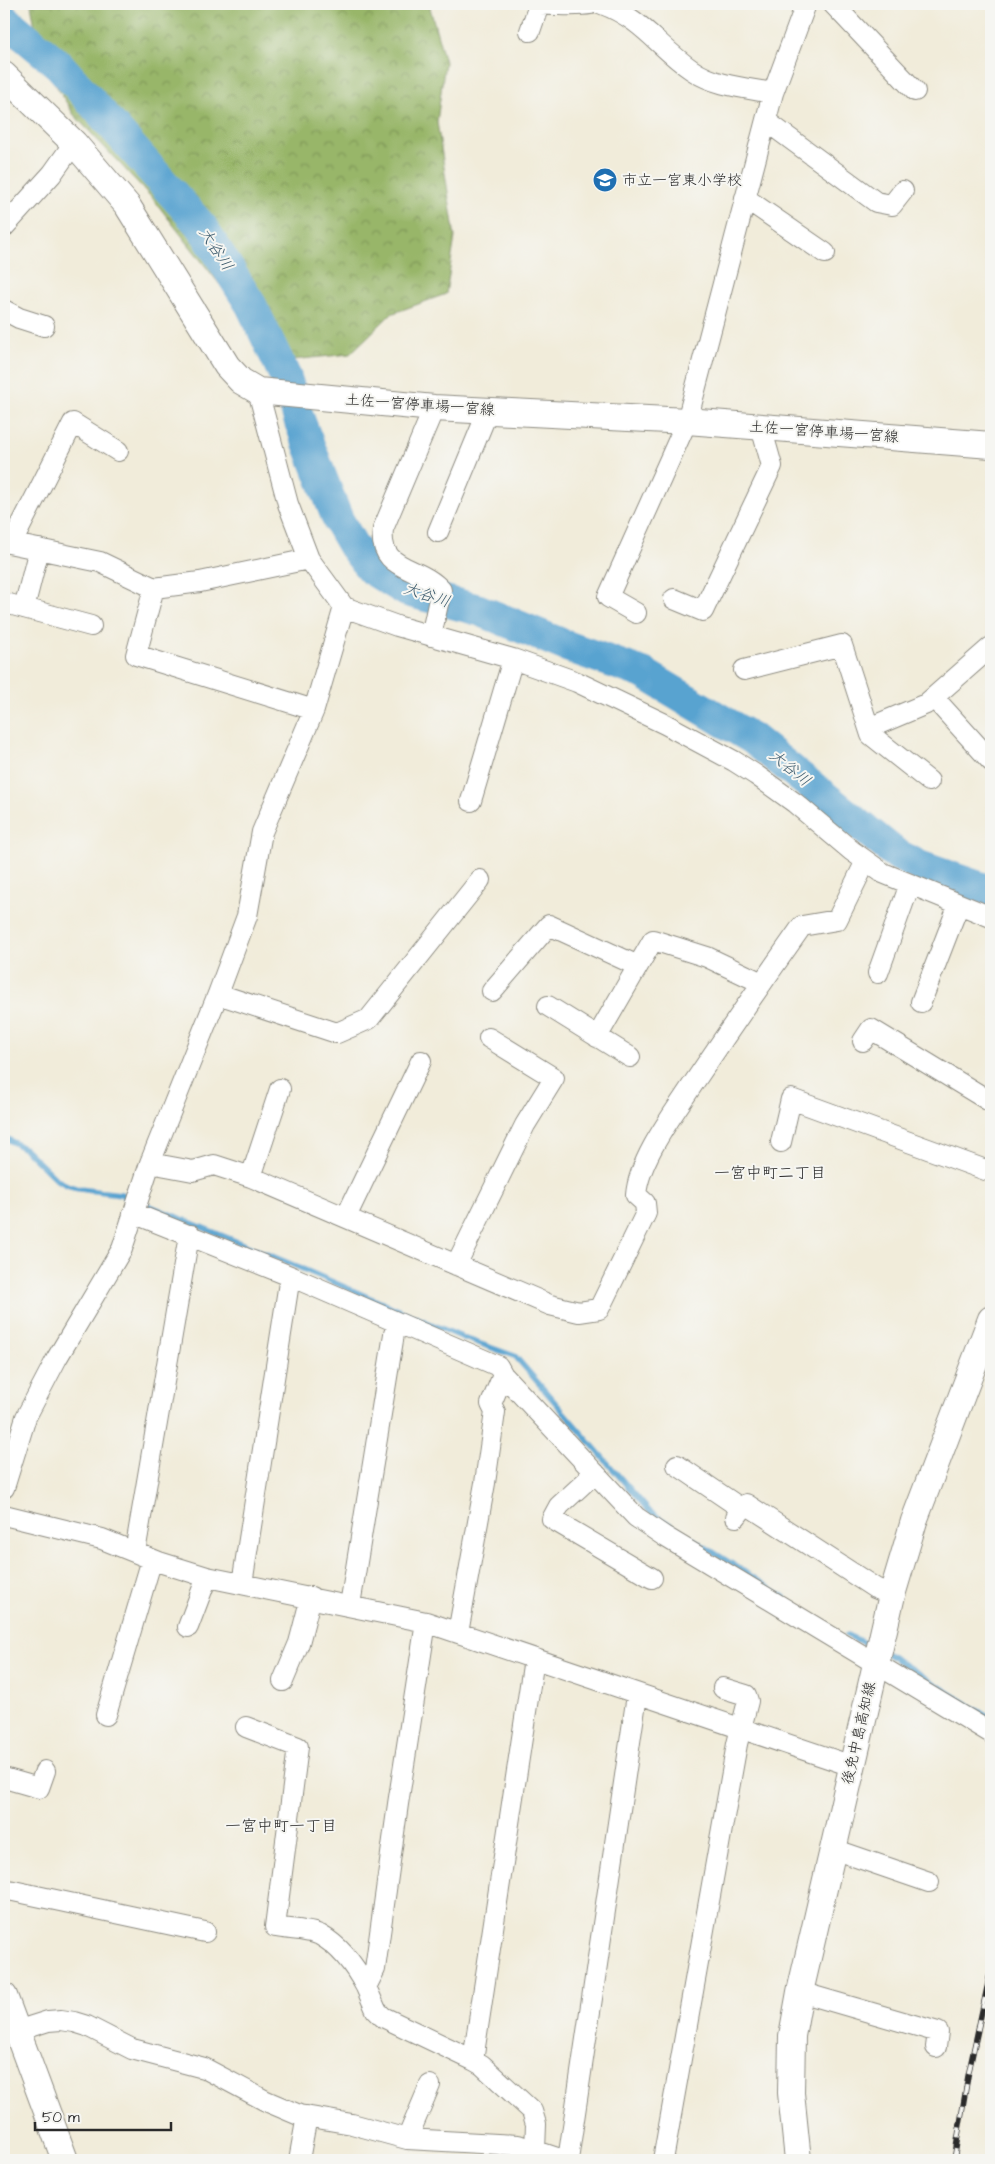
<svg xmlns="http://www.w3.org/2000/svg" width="995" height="2164" viewBox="0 0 995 2164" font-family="'Architects Daughter','Klee One',sans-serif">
	<defs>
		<pattern id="forest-crowns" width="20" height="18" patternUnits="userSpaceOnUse" patternTransform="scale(1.25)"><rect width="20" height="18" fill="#98b669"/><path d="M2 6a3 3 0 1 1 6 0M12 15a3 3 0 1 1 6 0" fill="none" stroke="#7c9457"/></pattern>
	</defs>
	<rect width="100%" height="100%" fill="#f6f6f2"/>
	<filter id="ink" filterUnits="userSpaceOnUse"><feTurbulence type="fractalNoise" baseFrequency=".02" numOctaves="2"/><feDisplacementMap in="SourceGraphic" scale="10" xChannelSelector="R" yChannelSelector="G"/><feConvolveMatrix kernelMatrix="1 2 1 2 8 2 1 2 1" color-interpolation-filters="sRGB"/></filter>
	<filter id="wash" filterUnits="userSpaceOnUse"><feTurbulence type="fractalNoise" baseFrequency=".0096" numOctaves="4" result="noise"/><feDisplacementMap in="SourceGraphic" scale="20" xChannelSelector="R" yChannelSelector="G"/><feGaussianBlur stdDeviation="1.12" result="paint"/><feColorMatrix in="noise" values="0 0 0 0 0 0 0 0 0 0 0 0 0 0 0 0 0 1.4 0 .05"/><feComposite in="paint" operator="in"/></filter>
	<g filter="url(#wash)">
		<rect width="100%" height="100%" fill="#f1ecda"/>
		<!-- forest -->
		<path fill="url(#forest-crowns)" stroke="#62704a" d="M 31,4 L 433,4 L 430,8 L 445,62 L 437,122 L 455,237 L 446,294 L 391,314 L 350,354 L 292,360 L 249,322 L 153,199 L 74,115 L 41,61 Z"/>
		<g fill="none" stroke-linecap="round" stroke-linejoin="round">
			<!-- stream -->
			<path stroke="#58a3d0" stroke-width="5.5" d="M 4,1137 L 25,1149 L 57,1180 L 67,1185 L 79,1189 L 121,1194 L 284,1261 L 464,1338 L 515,1356 L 650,1512 L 784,1597
				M 847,1635 L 873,1647
				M 886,1653 L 991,1719"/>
			<!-- river -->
			<path stroke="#58a3d0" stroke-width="32" d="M 4,19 L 59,65 L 202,227 L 251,305 L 286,378 L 300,422 L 338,520 L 353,546 L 371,569 L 407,591 L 479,610 L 569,647 L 643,673 L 753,739 L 896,854 L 919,866 L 991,891"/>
		</g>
	</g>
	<g filter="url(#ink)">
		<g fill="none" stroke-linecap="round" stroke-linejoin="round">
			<defs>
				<path id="minor" d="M 602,4 C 643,19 658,47 692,70 C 715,86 746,88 773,93
					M 833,4 L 915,91
					M 530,31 L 539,5 C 556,4 573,7 591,4
					M 766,121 L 876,202 L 892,205 L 903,191
					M 745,198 L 825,253
					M 4,227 L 52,174 L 74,143
					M 4,310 L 19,318 L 44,326
					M 258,391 L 288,504 L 309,559 L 344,607 L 397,626 L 513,659 L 577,682 L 665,724 L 734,761 L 756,775 L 795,803 L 852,851 L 883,873 L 991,917
					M 438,532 L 488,411
					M 4,542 L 100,562 L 154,588 L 200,582 L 309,559
					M 12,543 L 73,423 L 118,451
					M 154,588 L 136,655 L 314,710
					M 674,599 L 703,611 L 772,466 L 761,427
					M 9,604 L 91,626
					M 24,608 L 39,549
					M 636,613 L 608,597 L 687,421 L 773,93 L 806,4
					M 431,636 L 441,590 C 420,565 378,572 383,529 L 434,408
					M 744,670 L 842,645 L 871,735 L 929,781
					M 934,698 L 991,761
					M 869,728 L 926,704 L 991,647
					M 471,801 L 513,659
					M 878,973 L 910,884
					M 492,991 L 549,925 L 638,966
					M 218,994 L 337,1033 L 369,1019 L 480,880
					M 921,1002 L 959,904
					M 548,1006 L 630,1057
					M 597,1037 L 653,940 L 707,957 L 762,983
					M 863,1041 L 871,1029 L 991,1102
					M 781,1142 L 791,1099 L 991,1172
					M 150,1163 L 218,994 L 247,916 L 262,832 L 314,710 L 344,607
					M 251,1177 L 280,1089
					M 133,1213 L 290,1276 L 498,1366 L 503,1375 L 491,1404 L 495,1412 L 485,1483 L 458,1633
					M 346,1217 L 421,1061
					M 456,1265 L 525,1125 L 554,1078 L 489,1038
					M 503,1375 L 636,1517 L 664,1536 L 991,1733
					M 677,1465 L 742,1509
					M 595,1473 L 559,1506 L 552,1519 L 652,1578
					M 4,1488 L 26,1417 L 57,1358 L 122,1249 L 150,1163 L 193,1171 L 214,1165 L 251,1177 L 550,1305 L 579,1312 L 599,1309 L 646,1213 L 645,1203 L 636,1195 C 639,1158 675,1112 695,1081 C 730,1029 766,977 802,926 L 837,920 L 866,861
					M 4,1515 L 102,1539 L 159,1562 L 207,1577 L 426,1622 L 852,1766
					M 736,1517 L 746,1504 L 875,1588 L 892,1595
					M 135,1552 L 187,1247 L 191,1235
					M 242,1584 L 290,1276
					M 350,1605 L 394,1334 L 398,1323
					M 426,1622 L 398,1804 L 375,1969 L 366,1987 L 376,2010 L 383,2017 L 473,2060
					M 188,1627 L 207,1577
					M 534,1659 L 473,2060 L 482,2065 L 532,2111 L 536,2124 L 535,2150
					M 283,1681 L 299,1643 L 311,1597
					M 106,1715 L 152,1559
					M 246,1727 L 298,1747 L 275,1927 C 287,1929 310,1930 320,1935 C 340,1946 356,1968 366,1987
					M 4,1778 L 39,1788 L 45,1771
					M 833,1849 L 929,1882
					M 4,1889 L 205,1932
					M 800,1992 L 938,2032 L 936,2047
					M 4,2035 L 48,2021 L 61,2020 L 74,2022 L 87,2026 L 132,2049 L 204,2068 L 266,2101 L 299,2115 L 352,2124 L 407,2139 L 518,2145 L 563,2160
					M 407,2139 L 430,2085
					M 299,2160 L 307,2116
					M 568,2160 L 637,1695
					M 663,2160 L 737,1744 L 748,1701 L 746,1695 L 723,1688"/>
				<path id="major" d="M 4,75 L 74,143 L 127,205 L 227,366 L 241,381 L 258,391 L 434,408 L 687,421 L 991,445
					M 4,1996 L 65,2160
					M 798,2160 L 791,2093 L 792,2036 L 800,1992 L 892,1595 L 914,1521 L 991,1319"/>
			</defs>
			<!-- minor casing -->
			<use href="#minor" stroke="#8e8c82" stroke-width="22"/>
			<!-- major casing -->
			<use href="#major" stroke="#8e8c82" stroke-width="28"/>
			<!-- minor -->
			<use href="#minor" stroke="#fff" stroke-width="20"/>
			<!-- major -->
			<use href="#major" stroke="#fff" stroke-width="26"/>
			<defs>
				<path id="rail" d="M 954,2160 L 968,2076 L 991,1969"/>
			</defs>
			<!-- rail casing -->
			<use href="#rail" stroke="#2b2b2b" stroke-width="5.5"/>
			<!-- rail -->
			<use href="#rail" stroke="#f6f6f2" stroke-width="4" stroke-dasharray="11" stroke-linecap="butt"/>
		</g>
	</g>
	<!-- icons -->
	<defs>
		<symbol id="school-disc" viewBox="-11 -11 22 22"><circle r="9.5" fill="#1f6fb2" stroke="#f6f6f2"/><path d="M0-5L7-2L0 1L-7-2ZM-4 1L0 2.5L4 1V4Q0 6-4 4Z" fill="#fff"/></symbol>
	</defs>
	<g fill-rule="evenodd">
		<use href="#school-disc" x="591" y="166" width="28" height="28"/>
	</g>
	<g text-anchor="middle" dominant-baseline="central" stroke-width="4" stroke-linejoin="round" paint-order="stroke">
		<!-- poi labels -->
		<g font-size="15" fill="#2b2b2b" stroke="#f6f6f2" text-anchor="start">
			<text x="622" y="180">市立一宮東小学校</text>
		</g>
		<!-- street labels -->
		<g font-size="15" fill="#2b2b2b" stroke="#f6f6f2">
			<text transform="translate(420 405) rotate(4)">土佐一宮停車場一宮線</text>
			<text transform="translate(824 432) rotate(4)">土佐一宮停車場一宮線</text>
			<text transform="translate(859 1733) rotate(-77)">後免中島高知線</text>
		</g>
		<!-- water labels -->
		<g font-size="16" font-style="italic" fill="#3d5b6d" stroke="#f6f6f2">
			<text transform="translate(216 249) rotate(57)">大谷川</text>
			<text transform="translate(427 595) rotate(18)">大谷川</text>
			<text transform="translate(790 768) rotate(39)">大谷川</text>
		</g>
		<!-- neighbourhood labels -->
		<g font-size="16" fill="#2b2b2b" stroke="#f6f6f2">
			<text x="770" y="1173">一宮中町二丁目</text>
			<text x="281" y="1826">一宮中町一丁目</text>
		</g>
	</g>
	<!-- margin -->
	<rect width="995" height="2164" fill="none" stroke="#f6f6f2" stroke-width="20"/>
	<!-- scale -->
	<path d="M35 2122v8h136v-8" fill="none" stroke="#2b2b2b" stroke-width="2.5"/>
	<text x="42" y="2122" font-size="15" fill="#2b2b2b" stroke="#f6f6f2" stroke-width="4" paint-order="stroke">50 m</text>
</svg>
